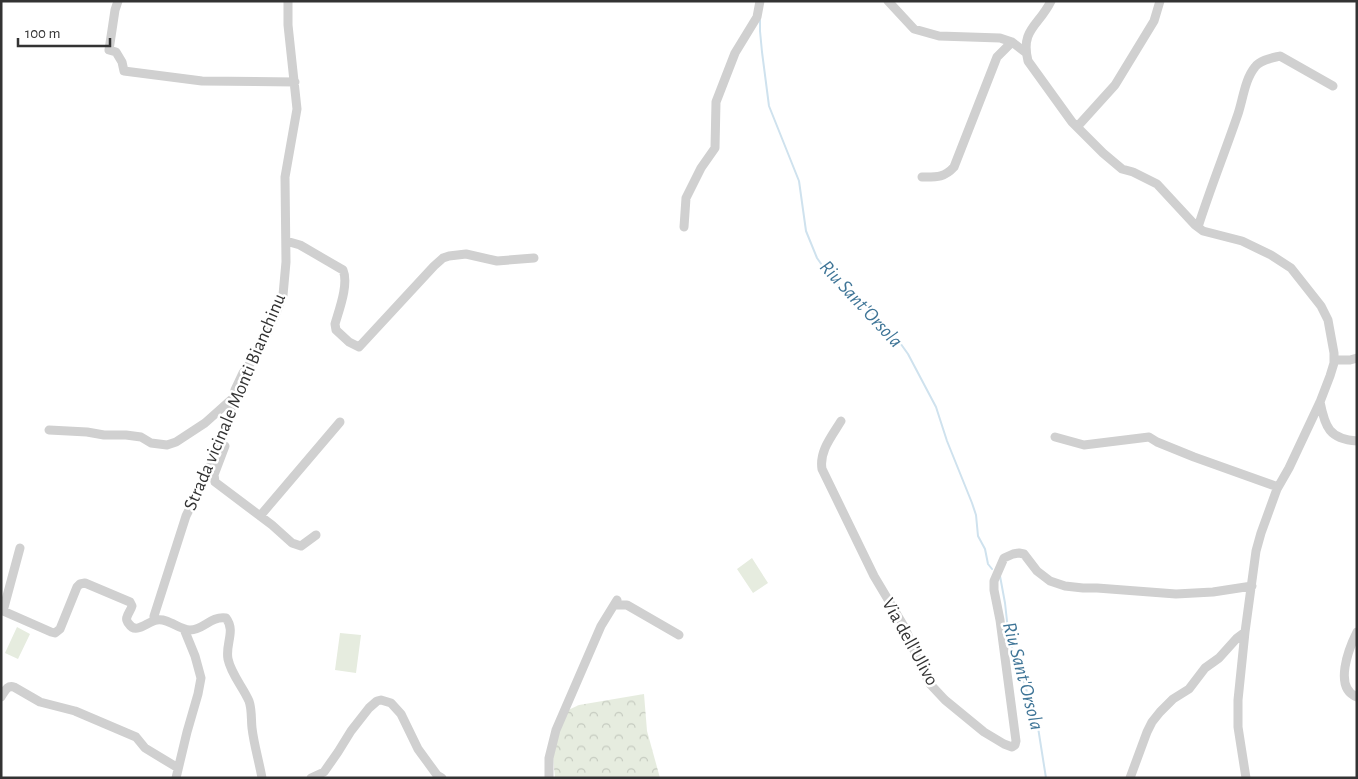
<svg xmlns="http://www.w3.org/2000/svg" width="1358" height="779" viewBox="0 0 1358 779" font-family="'Alegreya Sans',sans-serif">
	<defs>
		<pattern id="forest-crowns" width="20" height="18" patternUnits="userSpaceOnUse" patternTransform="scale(1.25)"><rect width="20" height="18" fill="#e6ecdf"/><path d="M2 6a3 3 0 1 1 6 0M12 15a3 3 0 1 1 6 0" fill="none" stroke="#c6cbc0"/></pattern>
	</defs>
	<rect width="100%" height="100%" fill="#fff"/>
	<!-- forest -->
	<path fill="url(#forest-crowns)" d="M 644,694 L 647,731 L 660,778 L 555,778 L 552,747 L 564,712 L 579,705 Z"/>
	<!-- pitch -->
	<path fill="#e6ecdf" d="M 752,558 L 768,583 L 753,593 L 737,569 Z
		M 17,627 L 30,634 L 18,659 L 5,653 Z
		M 340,633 L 361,635 L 356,673 L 335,670 Z"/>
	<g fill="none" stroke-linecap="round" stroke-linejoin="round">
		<!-- stream -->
		<path stroke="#cfe2ee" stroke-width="2" d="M 760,20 L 760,31 L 762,52 L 769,106 L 799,181 L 806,231 L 817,258 L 831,278 L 849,294 L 879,318 L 893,333 L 908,354 L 936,407 L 947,441 L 972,503 L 976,515 L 978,536 L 985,549 L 988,564 L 992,569
			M 1000,576 L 1005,603 L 1009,639 L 1037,721 L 1046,778"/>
		<!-- minor -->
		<path stroke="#d0d0d0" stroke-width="9" d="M 118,1 L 115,10 L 109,50 L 116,52 L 122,62 L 124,71 L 202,81 L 295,82
			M 888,1 L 914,29 L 939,36 L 1000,38 L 1012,42 L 1025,52
			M 1051,1 C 1039,26 1020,29 1028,61 L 1072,122 L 1103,153 L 1122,169 L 1133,172 L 1157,184 L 1195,225 L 1203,231 L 1242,241 L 1271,255 L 1291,268 L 1321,306 L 1328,320 L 1334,353 L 1334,363 L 1330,376 L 1320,402 L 1289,468 L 1277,489 L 1261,533 L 1256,551 L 1245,632 L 1238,700 L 1238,727 L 1246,778
			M 1077,127 L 1115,85 L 1154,21 L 1160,1
			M 922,177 C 936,177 944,178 954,167 L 997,57 L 1012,42
			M 684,227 L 686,198 L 701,168 L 715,148 L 716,102 L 735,53 L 757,17 L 760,1
			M 1198,227 C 1210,189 1225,152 1238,114 C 1243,99 1245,79 1255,67 C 1260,60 1272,58 1280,56 L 1333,86
			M 286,241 L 300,245 L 343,270 C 349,284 339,310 335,324 L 336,330 L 349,342 L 359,347 L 434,266 L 443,258 L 449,256 L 466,254 L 497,261 L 534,258
			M 1334,360 L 1350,360 L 1357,358
			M 1320,402 C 1325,427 1329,439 1357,441
			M 841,421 C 832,436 819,451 822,469 L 874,576 L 905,628 L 916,655 L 930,684 L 945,700 L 984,732 L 1004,744 L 1012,747 L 1015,745 L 1016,741 L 1000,620 L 994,590 L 994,581 L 1004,558 L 1013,554 L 1019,553 L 1024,554 L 1037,571 L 1050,581 L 1065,586 L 1083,588 L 1097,588 L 1176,594 L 1213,592 L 1252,586
			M 49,430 L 87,432 L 104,435 L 126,435 L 141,437 L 151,443 L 167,445 L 176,442 L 205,423 L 233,398
			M 1055,437 L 1084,445 L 1149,437 L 1157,442 L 1194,457 L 1278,487
			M 225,446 L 214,475 L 215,482 L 272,525 L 292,543 L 301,546 L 316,535
			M 260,516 L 340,422
			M 614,605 L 627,605 L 679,635
			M 1,610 L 51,632 L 55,633 L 60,629 L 77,587 L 80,584 L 85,583 L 130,602 L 132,606 C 131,610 128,613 127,617 C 126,619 127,622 129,624 C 136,635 148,621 157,620 C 169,618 179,630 190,630 C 204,630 210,616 226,618 C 236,631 225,644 228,659 C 231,674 243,687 249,701 C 252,709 251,719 252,728 C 254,745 259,761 262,778
			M 3,611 L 20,548
			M 154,620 L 154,616 L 186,516 L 208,471 L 227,426 L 235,390 L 243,373 L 257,354 L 275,316 L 283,295 L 286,262 L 285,177 L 297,109 L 288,25 L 288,1
			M 1357,632 C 1349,648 1333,688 1357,697
			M 1,697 C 5,691 7,685 14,687 L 40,702 L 75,711 L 136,737 L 145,748 L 178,768
			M 176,778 L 187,732 L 198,694 L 201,678 L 195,656 L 184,629
			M 311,778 L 324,772 L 338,752 L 351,731 L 369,708 L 377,701 L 381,700 L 391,703 L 401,714 L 418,749 L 437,775 L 442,778
			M 549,778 L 549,758 L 556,730 L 601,626 L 617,600
			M 1130,778 L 1147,732 L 1152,722 L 1160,712 L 1173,699 L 1189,689 L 1205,668 L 1219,658 L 1237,638 L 1245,632"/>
	</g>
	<g text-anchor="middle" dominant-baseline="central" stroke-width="5" stroke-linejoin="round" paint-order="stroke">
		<!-- street labels -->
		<g font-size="19" fill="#333" stroke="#fff">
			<text transform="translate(235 402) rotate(-67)">Strada vicinale Monti Bianchinu</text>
			<text transform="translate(910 642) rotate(61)">Via dell'Ulivo</text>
		</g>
		<!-- water labels -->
		<g font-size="20" font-style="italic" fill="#3f7597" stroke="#fff">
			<text transform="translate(861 304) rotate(47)">Riu Sant'Orsola</text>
			<text transform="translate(1023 676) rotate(75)">Riu Sant'Orsola</text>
		</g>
	</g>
	<!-- border -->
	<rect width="1358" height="779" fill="none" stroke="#333333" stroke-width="5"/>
	<!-- scale -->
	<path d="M18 38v8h92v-8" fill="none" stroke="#333333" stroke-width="2.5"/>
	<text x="25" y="38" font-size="15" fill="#333333" stroke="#ffffff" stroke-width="4" paint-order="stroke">100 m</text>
</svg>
